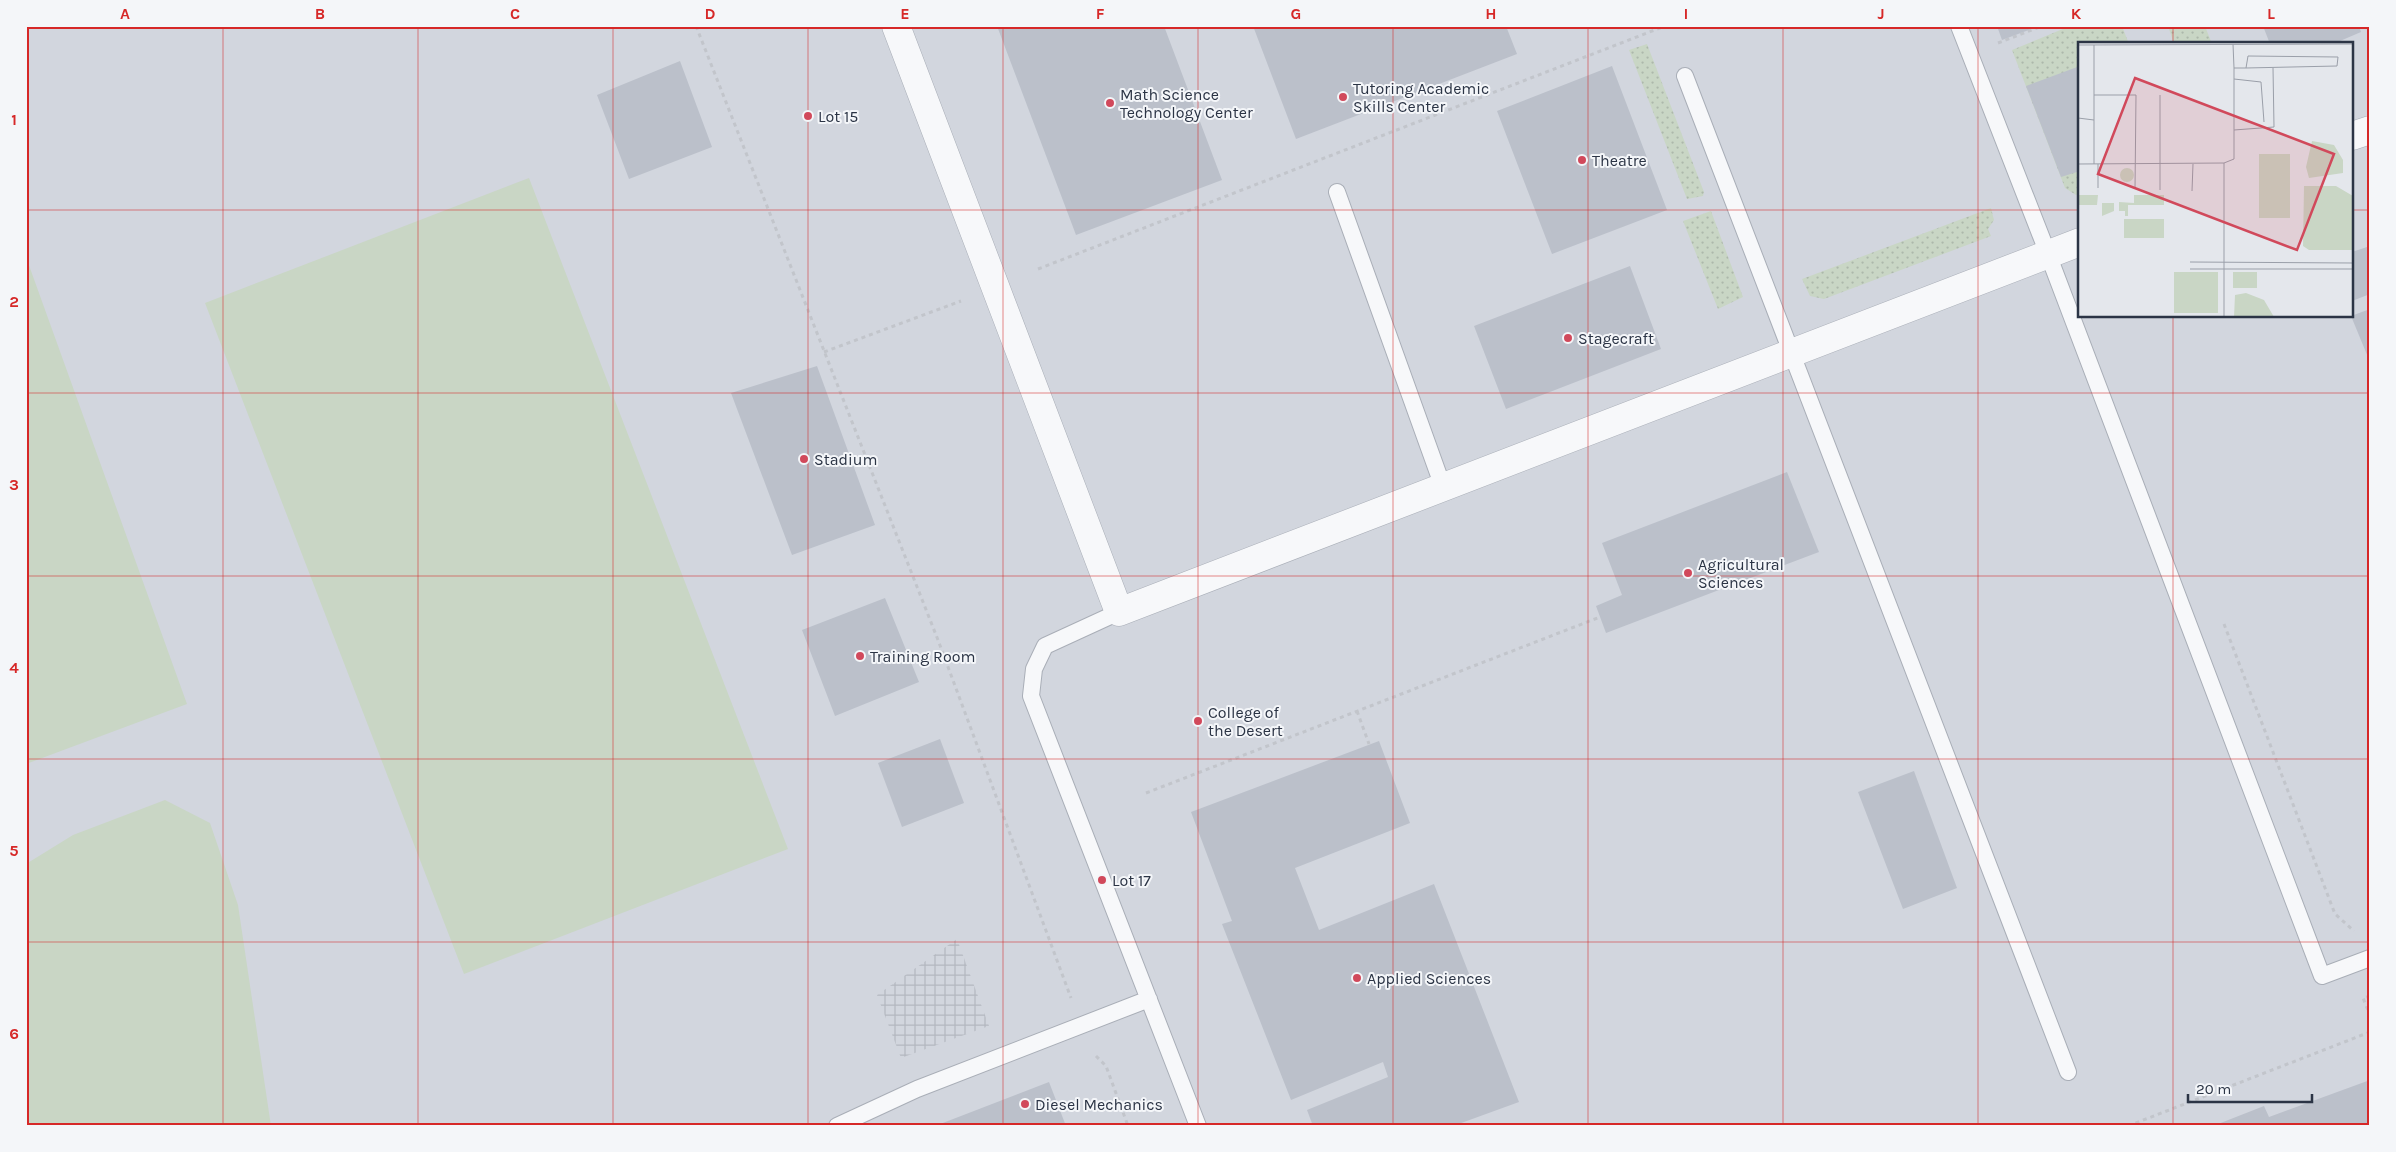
<svg xmlns="http://www.w3.org/2000/svg" width="2396" height="1152" viewBox="0 0 2396 1152" font-family="Karla,sans-serif">
	<defs>
		<pattern id="industrial-grid" width="8" height="8" patternUnits="userSpaceOnUse" patternTransform="scale(1.25)"><rect width="8" height="8" fill="#d2d6de"/><path d="M0 4h8M4 0v8" fill="none" stroke="#b4b8c0"/></pattern>
		<pattern id="green-dots" width="8" height="8" patternUnits="userSpaceOnUse" patternTransform="scale(1.25)"><rect width="8" height="8" fill="#c9d6c5"/><path d="M2 2h.1M6 6h.1" fill="none" stroke="#adb8ab" stroke-width="1.8" stroke-linecap="round"/></pattern>
	</defs>
	<rect width="100%" height="100%" fill="#e4e7ec"/>
	<!-- built -->
	<path fill="#d2d6de" fill-rule="evenodd" d="M 26,26 L 2370,26 L 2370,1126 L 26,1126 ZM 2080,44 L 2352,44 L 2352,316 L 2080,316 Z"/>
	<!-- industrial -->
	<path fill="url(#industrial-grid)" d="M 957,939 L 989,1026 L 901,1058 L 877,995 Z"/>
	<!-- green -->
	<path fill="url(#green-dots)" d="M 2070,26 L 2122,26 L 2129,44 L 2080,44 L 2080,194 L 2076,195 L 2065,188 L 2012,50 Z
		M 2168,26 L 2205,26 L 2212,44 L 2174,44 Z
		M 1647,44 L 1704,192 L 1703,196 L 1687,199 L 1629,50 Z
		M 1991,208 L 1994,220 L 1988,229 L 1991,236 L 1824,299 L 1810,296 L 1802,279 Z
		M 1711,211 L 1743,297 L 1718,309 L 1683,221 Z"/>
	<!-- pitch -->
	<path fill="#c9d6c5" d="M 529,178 L 788,849 L 464,974 L 205,303 Z
		M 26,257 L 187,704 L 26,764 Z
		M 165,800 L 210,823 L 238,905 L 271,1126 L 26,1126 L 26,864 L 73,835 Z"/>
	<!-- building -->
	<path fill="#bbc0ca" d="M 997,26 L 1164,26 L 1222,180 L 1076,235 Z
		M 1253,26 L 1506,26 L 1517,54 L 1296,139 Z
		M 1997,26 L 2039,26 L 2002,40 Z
		M 2263,26 L 2359,26 L 2361,32 L 2333,44 L 2270,44 Z
		M 680,61 L 712,147 L 629,179 L 597,95 Z
		M 1612,66 L 1667,210 L 1552,254 L 1497,111 Z
		M 2080,66 L 2080,171 L 2061,177 L 2026,86 Z
		M 2370,246 L 2370,294 L 2352,301 L 2352,252 Z
		M 1630,266 L 1661,349 L 1506,409 L 1474,326 Z
		M 2370,309 L 2370,362 L 2351,316 Z
		M 817,366 L 875,525 L 792,555 L 731,393 Z
		M 1787,472 L 1819,552 L 1606,633 L 1596,606 L 1622,595 L 1602,543 Z
		M 885,598 L 919,682 L 835,716 L 802,630 Z
		M 940,739 L 964,803 L 902,827 L 878,763 Z
		M 1379,741 L 1410,823 L 1295,868 L 1319,930 L 1434,884 L 1519,1102 L 1453,1126 L 1313,1126 L 1307,1110 L 1388,1077 L 1383,1062 L 1291,1100 L 1222,924 L 1232,921 L 1191,812 Z
		M 1914,771 L 1957,888 L 1903,909 L 1858,792 Z
		M 2370,1080 L 2370,1126 L 2213,1126 L 2264,1106 L 2269,1117 Z
		M 1049,1082 L 1066,1126 L 935,1126 Z"/>
	<g fill="none" stroke-linecap="round" stroke-linejoin="round">
		<defs>
			<path id="lane" d="M 1959,26 L 2048,254 L 2322,976 L 2370,958
				M 1685,76 L 2068,1072
				M 1337,192 L 1443,487
				M 1119,612 L 1045,646 L 1034,669 L 1031,696 L 1198,1126
				M 837,1126 L 917,1089 L 1149,999"/>
			<path id="street" d="M 896,26 L 1119,612 L 2080,242
				M 2352,136 L 2370,130"/>
		</defs>
		<!-- lane casing -->
		<use href="#lane" stroke="#a9aeb7" stroke-width="18"/>
		<!-- street casing -->
		<use href="#street" stroke="#a9aeb7" stroke-width="29"/>
		<!-- path -->
		<path stroke="#c2c5cb" stroke-width="3" stroke-dasharray="4 4" stroke-linecap="butt" d="M 696,26 L 938,640 L 1071,998
			M 1998,43 L 2042,26
			M 1038,269 L 1665,26
			M 824,352 L 961,301
			M 2224,624 L 2335,914 L 2354,931
			M 1357,711 L 1369,744
			M 1146,793 L 1600,617
			M 2370,996 L 2363,998 L 2370,1015
			M 1096,1056 L 1106,1066 L 1128,1126
			M 2128,1126 L 2370,1032"/>
		<!-- lane -->
		<use href="#lane" stroke="#f7f8fa" stroke-width="16"/>
		<!-- street -->
		<use href="#street" stroke="#f7f8fa" stroke-width="28"/>
	</g>
	<!-- grid -->
	<path fill="none" stroke="#d62828" stroke-width="1" stroke-opacity="0.55" d="M 223,26 L 223,1126M 418,26 L 418,1126M 613,26 L 613,1126M 808,26 L 808,1126M 1003,26 L 1003,1126M 1198,26 L 1198,1126M 1393,26 L 1393,1126M 1588,26 L 1588,1126M 1783,26 L 1783,1126M 1978,26 L 1978,1126M 2173,26 L 2173,44M 26,210 L 2080,210M 2352,210 L 2370,210M 2173,316 L 2173,1126M 26,393 L 2370,393M 26,576 L 2370,576M 26,759 L 2370,759M 26,942 L 2370,942"/>
	<!-- markers -->
	<g fill="#d1495b" stroke="#f4f6f9" stroke-width="2">
		<circle cx="1343" cy="97" r="5"/>
		<circle cx="1110" cy="103" r="5"/>
		<circle cx="808" cy="116" r="5"/>
		<circle cx="1582" cy="160" r="5"/>
		<circle cx="1568" cy="338" r="5"/>
		<circle cx="804" cy="459" r="5"/>
		<circle cx="1688" cy="573" r="5"/>
		<circle cx="860" cy="656" r="5"/>
		<circle cx="1198" cy="721" r="5"/>
		<circle cx="1102" cy="880" r="5"/>
		<circle cx="1357" cy="978" r="5"/>
		<circle cx="1025" cy="1104" r="5"/>
	</g>
	<g text-anchor="middle" dominant-baseline="central" stroke-width="4" stroke-linejoin="round" paint-order="stroke">
		<!-- poi labels -->
		<g font-size="16" fill="#2b3445" stroke="#f4f6f9" text-anchor="start">
			<text x="1353" y="88">Tutoring Academic<tspan x="1353" dy="18">Skills Center</tspan></text>
			<text x="1120" y="94">Math Science<tspan x="1120" dy="18">Technology Center</tspan></text>
			<text x="818" y="116">Lot 15</text>
			<text x="1592" y="160">Theatre</text>
			<text x="1578" y="338">Stagecraft</text>
			<text x="814" y="459">Stadium</text>
			<text x="1698" y="564">Agricultural<tspan x="1698" dy="18">Sciences</tspan></text>
			<text x="870" y="656">Training Room</text>
			<text x="1208" y="712">College of<tspan x="1208" dy="18">the Desert</tspan></text>
			<text x="1112" y="880">Lot 17</text>
			<text x="1367" y="978">Applied Sciences</text>
			<text x="1035" y="1104">Diesel Mechanics</text>
		</g>
	</g>
	<!-- overview -->
	<g transform="translate(2078 42)">
		<rect width="275" height="275" fill="#e4e7ec"/>
		<path d="M42 133a7 7 0 1 1 14 0a7 7 0 1 1-14 0ZM 0,153 L 20,153 L 19,163 L 0,163 ZM 56,153 L 86,153 L 86,163 L 50,163 L 50,174 L 47,174 L 47,169 L 41,169 L 41,160 L 56,161 ZM 24,161 L 36,161 L 36,169 L 24,174 ZM 46,177 L 86,177 L 86,196 L 46,196 ZM 96,230 L 140,230 L 140,271 L 96,271 ZM 155,230 L 179,230 L 179,246 L 155,246 Z" fill="#c9d6c5"/>
		<path d="M 234,99 L 256,103 L 265,118 L 265,131 L 231,136 L 228,125 ZM 181,112 L 212,112 L 212,176 L 181,176 ZM 226,144 L 258,144 L 275,154 L 275,208 L 231,208 L 225,204 ZM 168,251 L 186,258 L 196,275 L 156,275 L 157,253 Z" fill="#c9d6c5"/>
		<path fill="none" stroke="#9a9fa9" stroke-width="1" d="M 155,2 L 156,26 L 168,26 L 259,24 L 260,15 L 170,14 L 168,26M 0,3 L 275,2M 16,3 L 16,122M 156,37 L 183,40 L 186,80M 16,53 L 58,53 L 57,147M 82,53 L 82,148M 0,76 L 16,78M 156,88 L 196,85 L 195,26M 146,121 L 156,117 L 156,26M 0,122 L 146,121 L 146,275M 20,122 L 20,146M 114,149 L 115,122M 112,220 L 275,221M 112,227 L 275,227"/>
		<path fill="#d1495b" fill-opacity="0.15" stroke="#d1495b" stroke-width="2.5" d="M 57,36 L 256,112 L 219,208 L 20,132 Z"/>
		<rect width="275" height="275" fill="none" stroke="#2b3445" stroke-width="2.5"/>
	</g>
	<!-- border -->
	<rect width="2396" height="1152" fill="none" stroke="#f4f6f9" stroke-width="55"/>
	<!-- scale -->
	<path d="M2188 1094v8h124v-8" fill="none" stroke="#2b3445" stroke-width="2.5"/>
	<text x="2196" y="1094" font-size="15" fill="#2b3445" stroke="#f4f6f9" stroke-width="4" paint-order="stroke">20 m</text>
	<rect x="28" y="28" width="2340" height="1096" fill="none" stroke="#d62828" stroke-width="2"/>
	<g font-size="16" text-anchor="middle" font-weight="bold" fill="#d62828">
		<text x="125" y="19">A</text>
		<text x="320" y="19">B</text>
		<text x="515" y="19">C</text>
		<text x="710" y="19">D</text>
		<text x="905" y="19">E</text>
		<text x="1100" y="19">F</text>
		<text x="1296" y="19">G</text>
		<text x="1491" y="19">H</text>
		<text x="1686" y="19">I</text>
		<text x="1881" y="19">J</text>
		<text x="2076" y="19">K</text>
		<text x="2271" y="19">L</text>
		<text x="14" y="125">1</text>
		<text x="14" y="307">2</text>
		<text x="14" y="490">3</text>
		<text x="14" y="673">4</text>
		<text x="14" y="856">5</text>
		<text x="14" y="1039">6</text>
	</g>
</svg>
